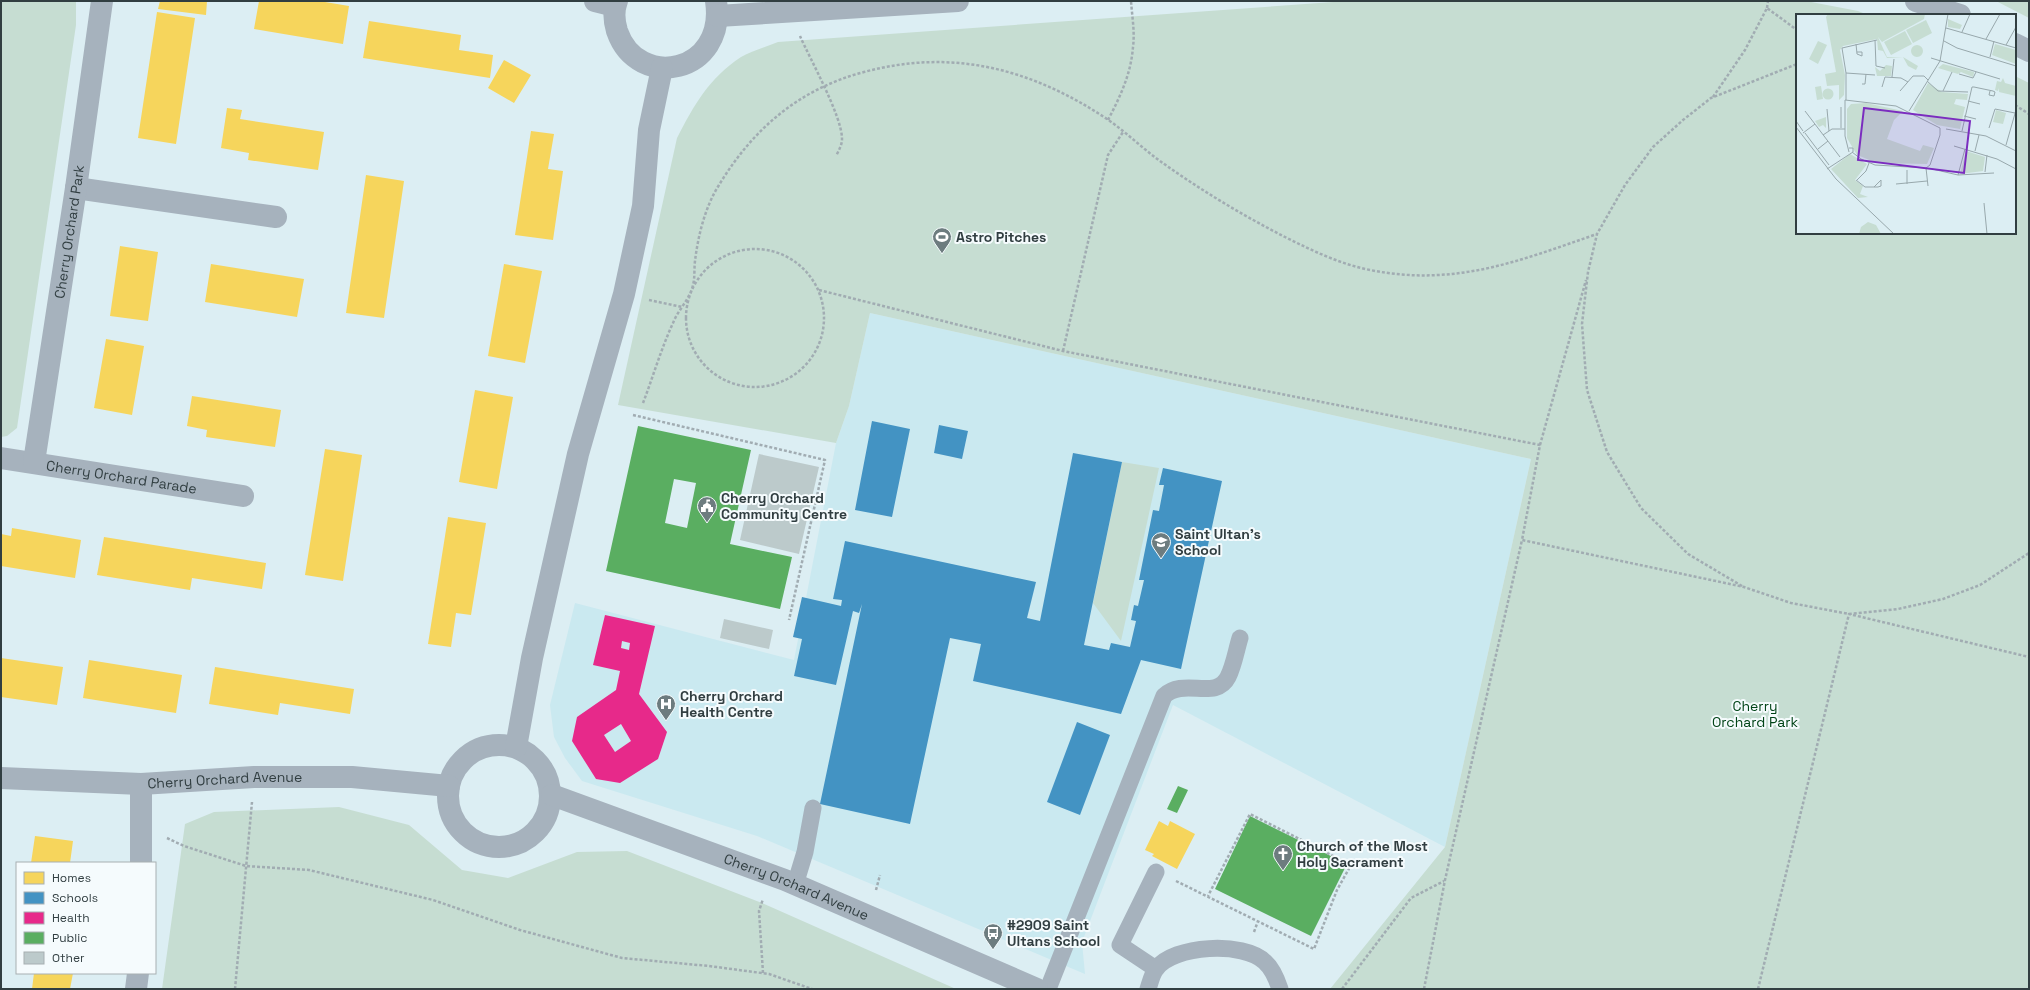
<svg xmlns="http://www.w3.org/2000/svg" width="2030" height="990" viewBox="0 0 2030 990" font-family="'Space Grotesk',sans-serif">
	<rect width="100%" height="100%" fill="#dceef3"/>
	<!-- built -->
	<path fill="#cae9f0" d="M 870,313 L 1531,459 L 1445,847 L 1173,705 L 1082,942 L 1085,974 L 757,836 L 582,781 L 565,758 L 554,737 L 550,705 L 575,603 L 794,660 L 836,443 L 849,406 Z"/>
	<!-- green -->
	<path fill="#c6ddd2" d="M 1,1 L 76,1 L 76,25 L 17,428 L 7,436 L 1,437 Z
		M 1347,1 L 1806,1 L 1858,11 L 1868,15 L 1797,15 L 1797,233 L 2015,233 L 2015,76 L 2029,83 L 2029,989 L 1330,989 L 1445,847 L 1531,459 L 870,313 L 849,406 L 836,443 L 618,405 L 677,138 C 694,105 709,78 741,57 C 752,51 766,47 778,42 Z
		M 1996,1 L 2029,1 L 2029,18 Z
		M 1122,462 L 1159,468 L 1121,641 L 1093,603 Z
		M 339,807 L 409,825 L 462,870 L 508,878 L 577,852 L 627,851 L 762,903 L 956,989 L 162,989 L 185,824 L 214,812 Z"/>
	<!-- homes -->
	<path fill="#f6d55c" d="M 160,1 L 207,1 L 206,15 L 158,9 Z
		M 259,1 L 319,1 L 349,6 L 343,44 L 254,29 Z
		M 157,12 L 195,18 L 176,144 L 138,138 Z
		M 369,21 L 461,35 L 459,50 L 493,55 L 490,78 L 363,58 Z
		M 504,60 L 531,75 L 514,103 L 488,88 Z
		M 227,108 L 242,110 L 240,119 L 324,132 L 318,170 L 248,160 L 249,153 L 221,148 Z
		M 531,131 L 554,134 L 548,169 L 563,171 L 553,240 L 515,235 Z
		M 366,175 L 404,181 L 384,318 L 346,313 Z
		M 120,246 L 158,252 L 148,321 L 110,316 Z
		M 211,264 L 304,279 L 297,317 L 205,302 Z
		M 504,264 L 542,271 L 525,363 L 488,356 Z
		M 106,339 L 144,346 L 132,415 L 94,408 Z
		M 475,390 L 513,397 L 497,489 L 459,482 Z
		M 192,396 L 281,410 L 275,447 L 206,437 L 207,430 L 187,426 Z
		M 325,449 L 362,455 L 343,581 L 305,575 Z
		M 448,517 L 486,523 L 471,615 L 456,613 L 451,647 L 428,644 Z
		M 12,528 L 81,540 L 75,578 L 1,566 L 1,534 L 11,536 Z
		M 104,537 L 266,563 L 262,589 L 192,578 L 190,590 L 97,575 Z
		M 1,658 L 63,667 L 57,705 L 1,697 Z
		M 89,660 L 182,675 L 176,713 L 83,698 Z
		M 215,667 L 354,689 L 350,714 L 280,703 L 278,715 L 209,704 Z
		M 1159,821 L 1168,826 L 1170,821 L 1195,834 L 1177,869 L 1152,856 L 1154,854 L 1145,850 Z
		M 35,836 L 73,841 L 70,863 L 31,863 Z
		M 34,973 L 73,973 L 70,989 L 32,989 Z"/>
	<!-- schools -->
	<path fill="#4393c3" d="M 872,421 L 910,429 L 892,517 L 855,510 Z
		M 939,425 L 968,431 L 962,459 L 934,453 Z
		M 1073,453 L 1122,462 L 1084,645 L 1109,650 L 1111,643 L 1130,647 L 1136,621 L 1131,620 L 1134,605 L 1138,606 L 1144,580 L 1139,580 L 1153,510 L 1159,511 L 1164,485 L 1159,485 L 1163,468 L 1222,481 L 1181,669 L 1141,660 L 1121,714 L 973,681 L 981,644 L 950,638 L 910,824 L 820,804 L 862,604 L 859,613 L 853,611 L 836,685 L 794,676 L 802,639 L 793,637 L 802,597 L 841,606 L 842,600 L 833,599 L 845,541 L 1036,582 L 1027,618 L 1040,621 Z
		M 1077,722 L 1110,735 L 1080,815 L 1047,802 Z"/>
	<!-- health -->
	<path fill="#e7298a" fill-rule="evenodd" d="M 605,615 L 655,626 L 639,694 L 667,732 L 658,759 L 620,783 L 596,779 L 572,741 L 577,717 L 616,690 L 620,671 L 593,665 ZM 622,641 L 630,643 L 629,650 L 621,648 ZM 621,724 L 631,741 L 615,752 L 604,735 Z"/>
	<!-- public -->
	<path fill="#5aae61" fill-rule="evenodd" d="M 638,426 L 751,450 L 730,544 L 792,557 L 780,609 L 606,571 ZM 674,479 L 696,483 L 687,528 L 665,523 Z
		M 1178,786 L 1188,790 L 1177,813 L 1167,809 Z
		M 1250,816 L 1347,864 L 1311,936 L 1215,889 Z"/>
	<!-- building -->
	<path fill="#bccacb" d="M 759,454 L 819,467 L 799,554 L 740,540 Z
		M 724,619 L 773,630 L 769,649 L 720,638 Z"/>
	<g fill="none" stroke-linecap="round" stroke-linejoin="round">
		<!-- path -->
		<path stroke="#a1acb2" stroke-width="2.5" stroke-dasharray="3 2" stroke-linecap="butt" d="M 1767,8 L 1768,1
			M 800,36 C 810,59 842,116 842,139 C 842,145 839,150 836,156
			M 1713,97 L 1745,50 L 1767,8 L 1797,30
			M 2015,105 L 2029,114
			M 1108,120 C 1120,97 1131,74 1133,47 C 1135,32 1132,16 1131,1
			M686 318a69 69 0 1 1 138 0a69 69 0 1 1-138 0Z
			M 819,290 L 1063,351 L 1540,445 L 1522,540
			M 649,300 L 682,307
			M 1063,351 L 1108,155 L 1123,132
			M 643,403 C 653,377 661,349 673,323 C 678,310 690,299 693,285 C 695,278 694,269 695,261 C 698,236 705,207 719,185 C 753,129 799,89 864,72 C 953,48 1032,69 1107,119 C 1126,132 1142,148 1160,161 C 1199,189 1242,215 1285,237 C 1313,251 1340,264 1370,270 C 1455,287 1519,261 1597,234
			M 633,415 L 825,460 L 789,620
			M 1540,445 L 1586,280
			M 1742,586 L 1688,554 L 1641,508 L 1607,452 L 1587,390 L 1582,324 L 1588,272 L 1597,234 L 1625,185 L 1653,147 L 1683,120 L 1711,98 L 1797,64
			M 167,838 L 184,846 L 246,866 L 309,870 L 433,900 L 520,930 L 622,958 L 709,966 L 769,974 L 812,989
			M 1176,881 L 1314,949 L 1337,890 L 1351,865 L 1250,814 L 1208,896
			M 876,890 L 880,875
			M 1254,932 L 1258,921
			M 763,973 L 759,911 L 763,899
			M 235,989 L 252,802
			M 1342,989 L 1411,898 L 1444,881
			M 1424,989 L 1445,880 L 1522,540 L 1744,587 L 1791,603 L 1849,614 L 1898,609 L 1943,599 L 1980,585 L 2029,553
			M 1758,989 L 1849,614 L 2029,657"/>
		<!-- lane -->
		<path stroke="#a6b2bd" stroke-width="17" d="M 795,885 L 805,852 L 813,808
			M 1156,969 L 1120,945 L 1156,872
			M 1048,989 L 1164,696 C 1184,677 1216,701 1228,677 C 1234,665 1236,651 1240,638
			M 1148,989 C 1150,983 1152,974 1156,969 C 1173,945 1244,941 1265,962 C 1273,969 1277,980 1280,989"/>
		<!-- street -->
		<g stroke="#a6b2bd" stroke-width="22">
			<path d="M 595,1 L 615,6"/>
			<path d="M 617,1 C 613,11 614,21 617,31 C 638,92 727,73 716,1"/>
			<path d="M 1916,1 L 1960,15"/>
			<path d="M 718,16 L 958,1"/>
			<path d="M 2015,44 L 2029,51"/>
			<path d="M 76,188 L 276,217"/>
			<path id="s1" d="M 1,458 L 243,496"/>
			<path id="s2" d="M 34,462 L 76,188 L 102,1"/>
			<circle cx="499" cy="796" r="51"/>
			<path d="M 516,747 L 532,658 L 578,454 L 624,294 L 643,206 L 649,130 L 662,68"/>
			<path id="s3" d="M 1,778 L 141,784 L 254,777 L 352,777 L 449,786"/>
			<path id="s4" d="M 552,795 L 785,880 L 1037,989"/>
			<path d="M 141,863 L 141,784"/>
			<path d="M 136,989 L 138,973"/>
		</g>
	</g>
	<!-- icons -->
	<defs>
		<symbol id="stadium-pin" viewBox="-11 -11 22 30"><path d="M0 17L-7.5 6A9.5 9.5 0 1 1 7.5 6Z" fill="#6d7c7f" stroke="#f5fbfd"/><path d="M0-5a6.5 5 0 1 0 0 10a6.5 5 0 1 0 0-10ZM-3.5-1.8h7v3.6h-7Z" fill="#fff"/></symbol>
		<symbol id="civic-pin" viewBox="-11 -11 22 30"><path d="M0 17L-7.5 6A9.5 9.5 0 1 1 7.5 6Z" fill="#6d7c7f" stroke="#f5fbfd"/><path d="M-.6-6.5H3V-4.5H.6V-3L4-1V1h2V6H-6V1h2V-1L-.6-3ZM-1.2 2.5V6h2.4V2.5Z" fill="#fff"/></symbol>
		<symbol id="school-pin" viewBox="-11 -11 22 30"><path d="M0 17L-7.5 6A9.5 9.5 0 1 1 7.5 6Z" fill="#6d7c7f" stroke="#f5fbfd"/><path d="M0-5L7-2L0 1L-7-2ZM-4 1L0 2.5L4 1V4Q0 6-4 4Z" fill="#fff"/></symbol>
		<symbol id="hospital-pin" viewBox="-11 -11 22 30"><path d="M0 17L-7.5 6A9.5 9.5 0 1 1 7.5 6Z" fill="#6d7c7f" stroke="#f5fbfd"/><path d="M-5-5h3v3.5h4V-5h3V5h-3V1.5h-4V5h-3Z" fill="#fff"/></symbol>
		<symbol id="church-pin" viewBox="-11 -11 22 30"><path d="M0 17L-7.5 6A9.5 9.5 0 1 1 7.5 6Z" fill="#6d7c7f" stroke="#f5fbfd"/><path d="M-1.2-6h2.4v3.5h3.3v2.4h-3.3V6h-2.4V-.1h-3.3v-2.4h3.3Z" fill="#fff"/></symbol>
		<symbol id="bus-pin" viewBox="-11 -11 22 30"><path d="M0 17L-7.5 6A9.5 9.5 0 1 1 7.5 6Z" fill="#6d7c7f" stroke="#f5fbfd"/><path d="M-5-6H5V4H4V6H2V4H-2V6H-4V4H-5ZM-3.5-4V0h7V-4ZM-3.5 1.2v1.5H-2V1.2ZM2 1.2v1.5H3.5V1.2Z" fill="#fff"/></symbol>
	</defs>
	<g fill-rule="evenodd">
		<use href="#stadium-pin" x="931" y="226" width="22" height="30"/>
		<use href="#civic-pin" x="696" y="495" width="22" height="30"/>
		<use href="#school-pin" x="1150" y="531" width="22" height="30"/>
		<use href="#hospital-pin" x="655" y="693" width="22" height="30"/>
		<use href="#church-pin" x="1272" y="843" width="22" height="30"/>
		<use href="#bus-pin" x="982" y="922" width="22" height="30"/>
	</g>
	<g text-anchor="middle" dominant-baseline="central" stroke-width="4" stroke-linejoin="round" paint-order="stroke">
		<!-- street labels -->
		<g font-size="14" fill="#313e41" stroke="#f5fbfd">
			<text stroke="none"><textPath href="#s2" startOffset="233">Cherry Orchard Park</textPath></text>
			<text stroke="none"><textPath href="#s1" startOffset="122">Cherry Orchard Parade</textPath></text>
			<text stroke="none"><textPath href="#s3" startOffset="224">Cherry Orchard Avenue</textPath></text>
			<text stroke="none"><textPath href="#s4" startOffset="261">Cherry Orchard Avenue</textPath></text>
		</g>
		<!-- poi labels -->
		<g font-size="14" font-weight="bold" fill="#313e41" stroke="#f5fbfd" text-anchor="start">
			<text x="956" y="237">Astro Pitches</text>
			<text x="721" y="498">Cherry Orchard<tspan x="721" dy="16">Community Centre</tspan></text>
			<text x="1175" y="534">Saint Ultan’s<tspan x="1175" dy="16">School</tspan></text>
			<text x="680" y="696">Cherry Orchard<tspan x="680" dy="16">Health Centre</tspan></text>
			<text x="1297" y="846">Church of the Most<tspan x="1297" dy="16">Holy Sacrament</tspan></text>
			<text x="1007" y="925">#2909 Saint<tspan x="1007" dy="16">Ultans School</tspan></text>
		</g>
		<!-- park labels -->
		<g font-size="14" fill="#014417" stroke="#f5fbfd">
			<text x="1755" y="706">Cherry<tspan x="1755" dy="16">Orchard Park</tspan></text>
		</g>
	</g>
	<!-- overview -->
	<g transform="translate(1796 14)">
		<rect width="220" height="220" fill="#dceef3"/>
		<path d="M 32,0 L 129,0 L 128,5 L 86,28 L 82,23 L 91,43 L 107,43 L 122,52 L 120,56 L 112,52 L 107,43 L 91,44 L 87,37 L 82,36 L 81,25 L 47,32 L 44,36 L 49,61 L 48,81 L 43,86 L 43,71 L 31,72 L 29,60 L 40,58 L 30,3 ZM 152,5 L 166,11 L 164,15 L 152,13 ZM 130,6 L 136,19 L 117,29 L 110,16 ZM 109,17 L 116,30 L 95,41 L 88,28 ZM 22,27 L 31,31 L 22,50 L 13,45 ZM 199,30 L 220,36 L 220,50 L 196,41 ZM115 37a6 6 0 1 1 12 0a6 6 0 1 1-12 0ZM 147,50 L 178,58 L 178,59 L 177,63 L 165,58 L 162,60 L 142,54 ZM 90,51 L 96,52 L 95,62 L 81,62 L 79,53 L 84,57 ZM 207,64 L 209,69 L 220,72 L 220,82 L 203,78 L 203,74 L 202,77 L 199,76 L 201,67 L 205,68 ZM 132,69 L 146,78 L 172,80 L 171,86 L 160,85 L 158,90 L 169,93 L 164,115 L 141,111 L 117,96 ZM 25,72 L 27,85 L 21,86 L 19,73 ZM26.5 80a5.5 5.5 0 1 1 11 0a5.5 5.5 0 1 1-11 0ZM 70,89 L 107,97 L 98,106 L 91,125 L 124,137 L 127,131 L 138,134 L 131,150 L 81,149 L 61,141 L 51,124 L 51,95 L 55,90 ZM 200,96 L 210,99 L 207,110 L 197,108 ZM 30,103 L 30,114 L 27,111 L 23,113 L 19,107 ZM 170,137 L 189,143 L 187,157 L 164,160 ZM 54,140 L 71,150 L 59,166 L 67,172 L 64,180 L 72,183 L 62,184 L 35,155 ZM 72,208 L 80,211 L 85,220 L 63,220 L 65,213 Z" fill="#c6ddd2"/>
		<path fill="none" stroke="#98a8ac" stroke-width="1" d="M 150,14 L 220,34M 166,18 L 174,0M 190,25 L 204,0M 79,26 L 80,52 L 89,54M 148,27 L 161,34 L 220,52M 60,30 L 61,40 L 66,42 L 66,38 L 61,38M 210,31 L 220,13M 194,43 L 198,27M 135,44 L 204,65M 50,59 L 79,61M 163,60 L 177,64 L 180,58M 96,63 L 98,45M 131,67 L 142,77 L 172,78M 66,70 L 69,70 L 70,60M 86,73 L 89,63 L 105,64 L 112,68M 104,77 L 117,62 L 128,62 L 132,66M 147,77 L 156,58M 50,86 L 50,59 L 46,34 L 81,26M 172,87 L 184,90M 45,93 L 45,114M 31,95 L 33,117M 9,97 L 44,143M 113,97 L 144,47 L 152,0M 168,102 L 180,105M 0,107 L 7,117M 0,113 L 40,165 L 98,220M 193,114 L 199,95 L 219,99M 150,115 L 190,122 L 220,137M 166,117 L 176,73 L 178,73 L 197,77 L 199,78 L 198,82 L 193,81 L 194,77M 7,119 L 19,110M 9,119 L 33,151M 27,121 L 36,115 L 49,115M 210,131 L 220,96M 158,132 L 201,145 L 220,155M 22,135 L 32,127M 179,137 L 183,121M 53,138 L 49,122 L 49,86 L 100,92 L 144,114M 56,138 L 65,145 L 79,151 L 130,154M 31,155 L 57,138 L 57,134 L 53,134M 136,155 L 162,161 L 198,159M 189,158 L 191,141M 162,161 L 169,135M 60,166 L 69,173 L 82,173 L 85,172 L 85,166 L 78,173M 61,166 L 70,157 L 73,149M 100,170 L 131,167M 111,170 L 111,156M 132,172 L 130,154 L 134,151 L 144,121 L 144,114M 188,189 L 191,220"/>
		<path fill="#7b2cbf" fill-opacity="0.15" stroke="#7b2cbf" stroke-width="2" d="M 68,94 L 174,107 L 168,159 L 62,146 Z"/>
		<rect width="220" height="220" fill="none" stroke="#313e41" stroke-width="2"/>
	</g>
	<!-- border -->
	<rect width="2030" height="990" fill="none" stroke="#313e41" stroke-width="4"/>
	<!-- legend -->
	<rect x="16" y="862" width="140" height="112" fill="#f5fbfd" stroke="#a7afb2"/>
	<rect x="24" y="872" width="20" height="12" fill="#f6d55c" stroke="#a7afb2"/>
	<text x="52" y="882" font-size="12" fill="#313e41">Homes</text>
	<rect x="24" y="892" width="20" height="12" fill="#4393c3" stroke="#a7afb2"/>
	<text x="52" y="902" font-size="12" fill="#313e41">Schools</text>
	<rect x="24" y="912" width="20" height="12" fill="#e7298a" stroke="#a7afb2"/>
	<text x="52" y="922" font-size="12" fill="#313e41">Health</text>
	<rect x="24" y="932" width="20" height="12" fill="#5aae61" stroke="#a7afb2"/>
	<text x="52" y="942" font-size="12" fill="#313e41">Public</text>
	<rect x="24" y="952" width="20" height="12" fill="#bccacb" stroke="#a7afb2"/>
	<text x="52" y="962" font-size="12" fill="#313e41">Other</text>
</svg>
